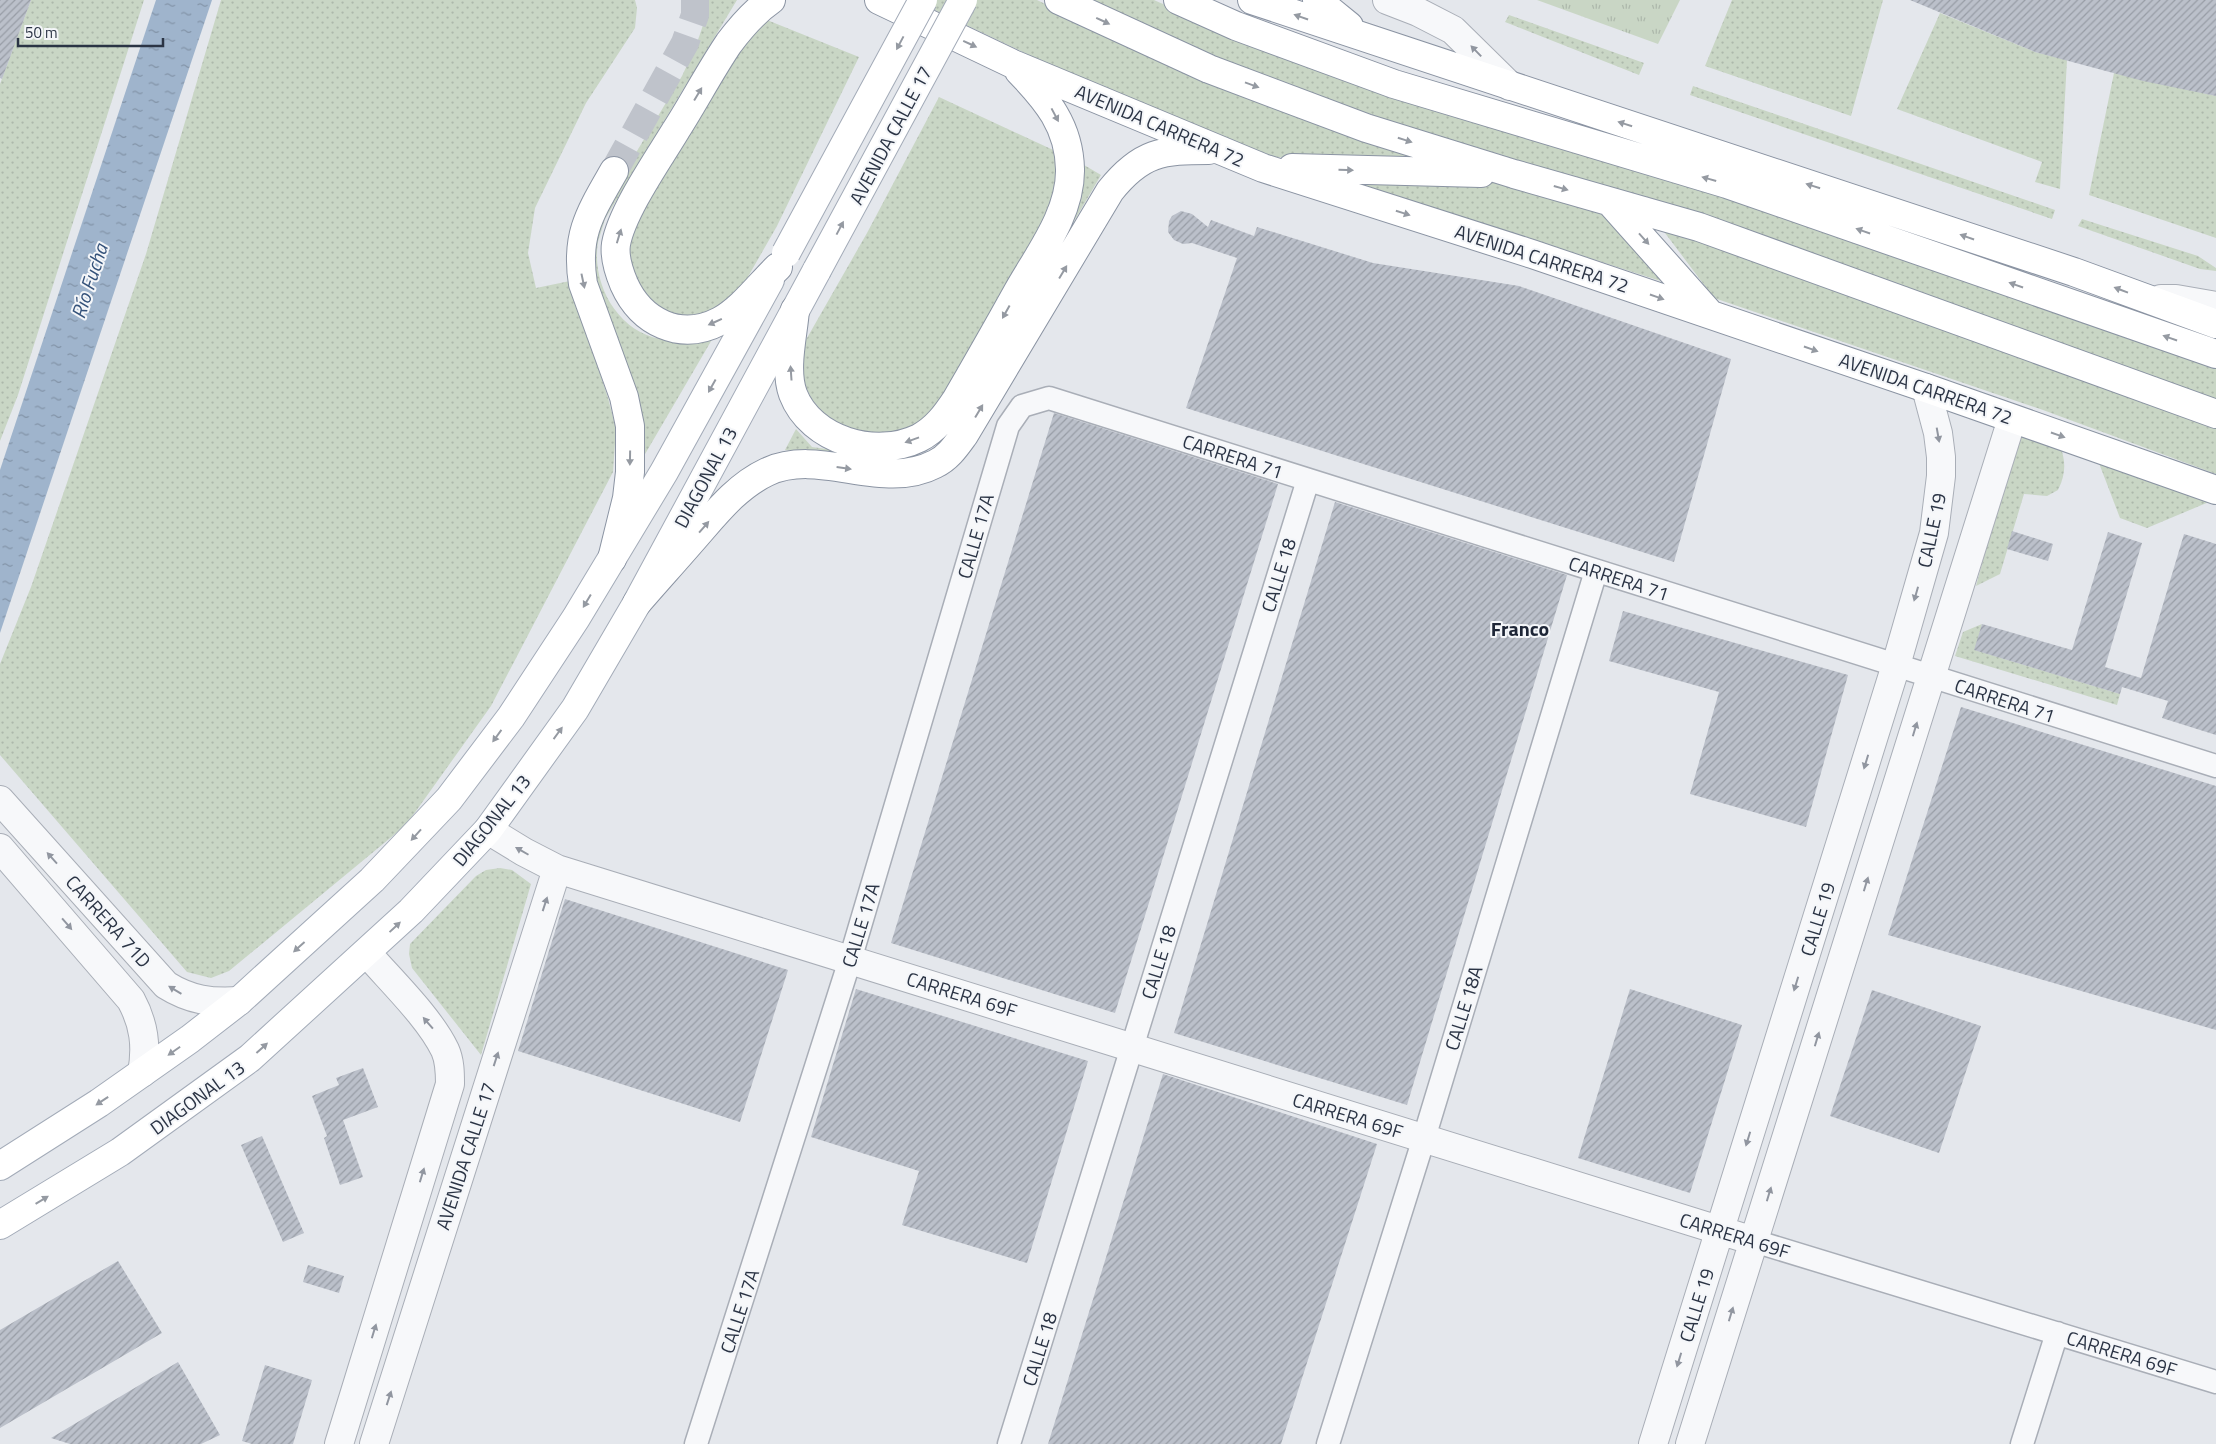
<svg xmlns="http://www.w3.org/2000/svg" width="2216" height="1444" viewBox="0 0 2216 1444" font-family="'Titillium Web',sans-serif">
	<defs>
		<pattern id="grass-dots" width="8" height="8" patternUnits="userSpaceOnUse" patternTransform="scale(1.25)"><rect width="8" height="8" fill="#c9d6c5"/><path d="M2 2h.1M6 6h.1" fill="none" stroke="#adb8ab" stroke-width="1.8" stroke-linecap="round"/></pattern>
		<pattern id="park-tufts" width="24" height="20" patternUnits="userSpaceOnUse" patternTransform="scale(1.25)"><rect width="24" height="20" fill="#c9d6c5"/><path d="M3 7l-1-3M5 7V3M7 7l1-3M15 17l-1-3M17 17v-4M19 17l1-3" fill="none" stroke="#adb8ab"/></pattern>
		<pattern id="water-ripples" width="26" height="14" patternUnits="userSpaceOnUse" patternTransform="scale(1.25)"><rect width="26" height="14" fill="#9fb4cc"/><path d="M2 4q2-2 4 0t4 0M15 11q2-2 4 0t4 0" fill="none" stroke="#8293a7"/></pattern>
		<pattern id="building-hatch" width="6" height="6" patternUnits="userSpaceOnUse" patternTransform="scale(1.25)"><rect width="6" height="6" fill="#bbc0ca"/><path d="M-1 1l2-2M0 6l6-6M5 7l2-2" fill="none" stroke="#989da6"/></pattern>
	</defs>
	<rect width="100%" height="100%" fill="#e4e7ec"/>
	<!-- grass -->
	<path fill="url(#grass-dots)" d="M 31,0 L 144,0 L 18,395 L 0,441 L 0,84 Z
		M 221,0 L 635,0 L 637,8 L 635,28 L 586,103 L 535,208 L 528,253 L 536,288 L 570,281 L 608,398 L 616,429 L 613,472 L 491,706 L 406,825 L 229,971 L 211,978 L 187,972 L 0,755 L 0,664 L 31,587 L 146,254 Z
		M 706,0 L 737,0 L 605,219 C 603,227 600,234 598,242 C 591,283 617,331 660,339 C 678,342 699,334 717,331 L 641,461 L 590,259 L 598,216 L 682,76 L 696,46 L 707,13 Z
		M 914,0 L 1037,0 L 1156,58 L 1444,162 L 1267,157 L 1033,57 Z
		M 1083,0 L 1154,0 L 1224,32 L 1750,204 L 2216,367 L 2216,400 L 1484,154 L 1216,60 Z
		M 1732,0 L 1883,0 L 1851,116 L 1705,66 Z
		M 1940,13 L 2035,52 L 2067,60 L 2060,189 L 2035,182 L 2042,162 L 1897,109 Z
		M 1509,15 L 1644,63 L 1639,75 L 1505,22 Z
		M 767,20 L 859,57 L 777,226 L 741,289 L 720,308 L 701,314 L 674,316 L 648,305 L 625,258 L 641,206 L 743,46 Z
		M 2114,73 L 2216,96 L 2216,238 L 2089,195 Z
		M 1693,86 L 2055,210 L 2052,219 L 1690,95 Z
		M 939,97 L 1064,155 L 1056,202 L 938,405 L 920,424 L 898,432 L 868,437 L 827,419 L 811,398 L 799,372 L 803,345 L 867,233 Z
		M 1079,162 L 1101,175 L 961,415 C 916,483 853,460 785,450 L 796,429 L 812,447 L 877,456 L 922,444 Z
		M 1513,180 L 1608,217 L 1676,286 L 1363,185 Z
		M 2082,219 L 2198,256 L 2216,268 L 2216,271 L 2200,269 L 2078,226 Z
		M 1659,225 L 2216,420 L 2216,474 L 2043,410 L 1714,298 Z
		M 2018,430 L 2060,445 C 2066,462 2066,474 2058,490 L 2047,496 L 2024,494 L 2000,574 L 1976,586 Z
		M 2097,458 L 2216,499 L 2147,528 L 2120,518 Z
		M 1982,624 L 1975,650 L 2120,694 L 2117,705 L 1955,656 L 1963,632 Z
		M 500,868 L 512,870 L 531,884 L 481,1055 L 412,968 L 409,954 L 410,944 L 476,876 L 486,870 Z"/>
	<!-- park -->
	<path fill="url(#park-tufts)" d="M 1537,0 L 1680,0 L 1658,44 Z"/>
	<!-- water -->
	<path fill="url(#water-ripples)" d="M 156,0 L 212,0 L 0,633 L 0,470 Z"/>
	<!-- building -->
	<path fill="url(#building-hatch)" d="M 0,0 L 31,0 L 2,79 L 0,78 Z
		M 1910,0 L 2216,0 L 2216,96 L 2143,81 L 2035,52 Z
		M 1181,211 L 1192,214 L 1208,227 L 1211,220 L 1254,236 L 1257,227 L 1373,263 L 1519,286 L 1731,359 L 1674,562 L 1186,408 L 1237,258 L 1192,243 L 1183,244 L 1174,240 L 1168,232 L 1169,221 L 1172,216 Z
		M 1054,413 L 1278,484 L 1115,1013 L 891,943 Z
		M 1335,502 L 1567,575 L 1407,1105 L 1174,1033 Z
		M 2012,531 L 2053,544 L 2048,561 L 2007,549 Z
		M 2108,532 L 2142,543 L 2105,667 L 2141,678 L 2184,534 L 2216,544 L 2216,735 L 2162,718 L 2168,701 L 2122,687 L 2120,694 L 1974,650 L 1982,624 L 2072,650 Z
		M 1623,611 L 1848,675 L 1806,827 L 1690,794 L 1719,692 L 1609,661 Z
		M 1961,707 L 2216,786 L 2216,1030 L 1888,935 Z
		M 565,899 L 788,970 L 740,1122 L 518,1051 Z
		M 856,989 L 1088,1061 L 1027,1263 L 902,1225 L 919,1171 L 811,1137 Z
		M 1630,989 L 1742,1025 L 1690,1193 L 1578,1158 Z
		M 1872,990 L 1981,1026 L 1939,1153 L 1830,1116 Z
		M 363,1068 L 378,1107 L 343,1120 L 363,1177 L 340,1185 L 324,1138 L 327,1136 L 312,1096 L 339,1085 L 336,1078 Z
		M 1163,1074 L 1377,1144 L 1281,1444 L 1048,1444 Z
		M 262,1136 L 304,1233 L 283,1242 L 241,1145 Z
		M 118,1261 L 162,1333 L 0,1428 L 0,1330 Z
		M 308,1265 L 344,1276 L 339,1293 L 303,1282 Z
		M 178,1362 L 220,1435 L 201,1444 L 70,1444 L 51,1438 Z
		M 265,1365 L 312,1380 L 293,1444 L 252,1444 L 242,1441 Z"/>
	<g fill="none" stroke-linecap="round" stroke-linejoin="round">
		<!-- trunk-tunnel -->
		<path stroke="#bfc3cb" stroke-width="28" stroke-dasharray="28 14" stroke-linecap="butt" d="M 614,171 L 685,43 L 695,15 L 695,0"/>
		<defs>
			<path id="minor" d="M 1754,1241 L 2216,1382
				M 696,1444 L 850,960 L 1008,426 L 1022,406 L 1049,398 L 2216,766
				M 1009,1444 L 1308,480
				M 1328,1444 L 1424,1138 L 1596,571
				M 2022,1444 L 2057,1333"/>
			<path id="tertiary" d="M 1387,0 L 1418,12 L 1453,30 L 1510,86
				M 2161,299 L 2176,299 L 2216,306
				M 0,800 L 166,985 C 190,1000 211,1003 239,1001
				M 488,830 L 524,852 L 557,869 L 1754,1241
				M 0,848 L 131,1000 C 144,1024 147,1046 142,1073
				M 339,1444 L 450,1084 C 450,1073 450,1061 445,1050 C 429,1017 391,981 367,953
				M 374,1444 L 557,869
				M 1653,1444 L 1896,665 L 1934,533 L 1941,476 L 1941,457 L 1938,433 L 1926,388
				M 1690,1444 L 2012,419"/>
			<path id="primary" d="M 0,1166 L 99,1103 L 190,1039 L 239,1001 L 372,880 L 449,799 L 511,717 L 576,618 L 664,472 L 770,280
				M 0,1225 L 120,1152 L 250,1058 L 411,911 L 488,830 L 575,709 L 637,603 L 817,270"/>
			<path id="trunk" d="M 771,0 C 755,11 741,27 729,43 C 710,71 694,102 676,130 C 658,160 622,211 616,244 C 614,257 619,272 624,284 C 641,322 680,342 720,321 C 742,309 760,284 778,267
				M 879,0 L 1013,64 L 1263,168 L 1532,254 L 1926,388 L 2216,490
				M 1059,0 L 1209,69 L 1366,128 L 1514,174 L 1699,227 L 2216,414
				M 1178,0 L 1236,26 L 1394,84 L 1727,184 L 2216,354
				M 1252,0 L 2074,272 L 2216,324
				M 1317,0 L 1349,26
				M 1292,168 L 1481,173
				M 1611,203 L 1710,314
				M 795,310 C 793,336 784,369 793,394 C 811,441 876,459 919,438 C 936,429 946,415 956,400 C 977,364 998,327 1018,291 C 1039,254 1071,213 1070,169 C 1069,126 1047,100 1019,71
				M 612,559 L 627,498 L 630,472 L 630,426 L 624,397 L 583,284 C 575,235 590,213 614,171
				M 637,603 C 656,581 676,559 695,537 C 716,513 737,486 767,472 C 820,447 882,492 935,464 C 948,458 956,446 964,435 L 1110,191 C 1141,152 1162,150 1209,150"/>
		</defs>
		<!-- minor casing -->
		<use href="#minor" stroke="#a9aeb7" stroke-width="25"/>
		<!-- tertiary casing -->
		<use href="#tertiary" stroke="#a9aeb7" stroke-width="30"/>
		<!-- primary casing -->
		<use href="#primary" stroke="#a3abb8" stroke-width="30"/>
		<!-- trunk casing -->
		<use href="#trunk" stroke="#8b94a3" stroke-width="30"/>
		<!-- minor -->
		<use href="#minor" stroke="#f7f8fa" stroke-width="22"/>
		<!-- tertiary -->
		<use href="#tertiary" stroke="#f7f8fa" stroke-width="28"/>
		<!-- primary -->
		<use href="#primary" stroke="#fff" stroke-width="28"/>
		<!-- trunk -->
		<use href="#trunk" stroke="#fff" stroke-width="28"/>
		<defs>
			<path id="primary-bridge" d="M 786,253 L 923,0
				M 817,270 L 963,0"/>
		</defs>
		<!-- primary-bridge casing -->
		<use href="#primary-bridge" stroke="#a3abb8" stroke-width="30" stroke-linecap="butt"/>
		<!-- primary-bridge -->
		<use href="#primary-bridge" stroke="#fff" stroke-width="28"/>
	</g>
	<!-- one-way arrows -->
	<defs><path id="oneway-solid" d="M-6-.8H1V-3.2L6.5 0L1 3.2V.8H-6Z" transform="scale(1.25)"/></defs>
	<g fill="#959aa2">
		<use href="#oneway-solid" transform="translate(1301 17) rotate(-161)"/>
		<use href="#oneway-solid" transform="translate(1103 21) rotate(25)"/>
		<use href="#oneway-solid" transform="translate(900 43) rotate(118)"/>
		<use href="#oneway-solid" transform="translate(970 44) rotate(25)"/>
		<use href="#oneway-solid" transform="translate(1252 85) rotate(20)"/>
		<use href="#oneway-solid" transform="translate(698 94) rotate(-59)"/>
		<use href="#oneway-solid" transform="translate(1055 115) rotate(62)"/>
		<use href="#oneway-solid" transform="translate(1625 124) rotate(-162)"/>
		<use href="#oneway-solid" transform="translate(1405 140) rotate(17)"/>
		<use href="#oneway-solid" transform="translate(1346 170) rotate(1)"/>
		<use href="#oneway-solid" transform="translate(1709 179) rotate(-164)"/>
		<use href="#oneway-solid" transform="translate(1813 186) rotate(-162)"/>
		<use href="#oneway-solid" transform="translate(1561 188) rotate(16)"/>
		<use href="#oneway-solid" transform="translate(1403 213) rotate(18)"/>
		<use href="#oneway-solid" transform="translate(840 228) rotate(-62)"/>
		<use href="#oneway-solid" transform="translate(1863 231) rotate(-161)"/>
		<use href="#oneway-solid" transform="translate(619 236) rotate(-73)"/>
		<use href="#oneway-solid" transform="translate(1967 237) rotate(-161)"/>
		<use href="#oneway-solid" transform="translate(1644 239) rotate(48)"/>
		<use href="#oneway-solid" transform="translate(1063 272) rotate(-59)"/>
		<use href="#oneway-solid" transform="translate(583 281) rotate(78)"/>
		<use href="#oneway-solid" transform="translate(2016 285) rotate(-161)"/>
		<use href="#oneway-solid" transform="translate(2121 290) rotate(-159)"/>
		<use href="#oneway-solid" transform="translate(1657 297) rotate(19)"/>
		<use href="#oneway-solid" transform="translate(1006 312) rotate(119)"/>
		<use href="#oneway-solid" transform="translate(715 322) rotate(156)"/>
		<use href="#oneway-solid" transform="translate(2170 338) rotate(-161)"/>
		<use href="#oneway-solid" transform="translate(1811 349) rotate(19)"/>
		<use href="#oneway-solid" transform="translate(791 373) rotate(-94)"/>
		<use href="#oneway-solid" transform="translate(712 386) rotate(119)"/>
		<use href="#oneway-solid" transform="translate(979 411) rotate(-59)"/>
		<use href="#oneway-solid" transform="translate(2058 435) rotate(19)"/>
		<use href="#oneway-solid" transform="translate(912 440) rotate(160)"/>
		<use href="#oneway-solid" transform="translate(630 458) rotate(91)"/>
		<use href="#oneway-solid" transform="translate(844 468) rotate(8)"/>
		<use href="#oneway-solid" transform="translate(704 527) rotate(-49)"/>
		<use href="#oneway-solid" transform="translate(587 601) rotate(121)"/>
		<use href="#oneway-solid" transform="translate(558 733) rotate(-54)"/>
		<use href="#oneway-solid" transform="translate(497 736) rotate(126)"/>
		<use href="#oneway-solid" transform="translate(416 835) rotate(132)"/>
		<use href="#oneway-solid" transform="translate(395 927) rotate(-43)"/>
		<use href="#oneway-solid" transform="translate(299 947) rotate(138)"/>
		<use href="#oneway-solid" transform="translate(262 1048) rotate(-42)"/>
		<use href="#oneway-solid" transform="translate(174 1051) rotate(145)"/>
		<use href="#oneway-solid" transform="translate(102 1101) rotate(146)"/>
		<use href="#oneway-solid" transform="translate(42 1200) rotate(-31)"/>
	</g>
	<g fill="#9196a0">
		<use href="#oneway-solid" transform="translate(1476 51) rotate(-134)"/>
		<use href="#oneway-solid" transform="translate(1938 435) rotate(80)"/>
		<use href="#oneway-solid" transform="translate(1916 594) rotate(106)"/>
		<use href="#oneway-solid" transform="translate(1915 729) rotate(-73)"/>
		<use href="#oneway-solid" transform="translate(1866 762) rotate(107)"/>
		<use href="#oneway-solid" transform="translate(522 851) rotate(-150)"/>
		<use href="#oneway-solid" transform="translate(52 858) rotate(-132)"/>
		<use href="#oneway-solid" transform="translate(1866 884) rotate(-73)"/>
		<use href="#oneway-solid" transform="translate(545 904) rotate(-72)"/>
		<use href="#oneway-solid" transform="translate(67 924) rotate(49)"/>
		<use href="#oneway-solid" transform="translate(1796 984) rotate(107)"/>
		<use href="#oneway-solid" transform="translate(175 990) rotate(-149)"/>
		<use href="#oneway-solid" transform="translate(428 1023) rotate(-131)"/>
		<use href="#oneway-solid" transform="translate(1817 1039) rotate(-73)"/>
		<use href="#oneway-solid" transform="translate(496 1059) rotate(-72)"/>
		<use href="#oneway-solid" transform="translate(1748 1139) rotate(107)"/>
		<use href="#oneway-solid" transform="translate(422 1175) rotate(-73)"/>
		<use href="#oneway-solid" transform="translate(1769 1194) rotate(-73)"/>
		<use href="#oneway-solid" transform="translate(1731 1314) rotate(-73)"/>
		<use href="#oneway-solid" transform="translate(374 1331) rotate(-73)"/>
		<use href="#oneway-solid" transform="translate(1679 1360) rotate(107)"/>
		<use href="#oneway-solid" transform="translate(389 1398) rotate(-72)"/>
	</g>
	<g text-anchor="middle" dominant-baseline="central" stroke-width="4" stroke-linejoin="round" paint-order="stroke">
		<!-- street labels -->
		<g font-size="19" fill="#2b3445" stroke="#f4f6f9">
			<text transform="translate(1160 125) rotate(23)">AVENIDA CARRERA 72</text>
			<text transform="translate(890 135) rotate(-62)">AVENIDA CALLE 17</text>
			<text transform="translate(1542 258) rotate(18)">AVENIDA CARRERA 72</text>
			<text transform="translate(1926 388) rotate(19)">AVENIDA CARRERA 72</text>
			<text transform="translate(1233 456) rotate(18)">CARRERA 71</text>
			<text transform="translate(705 477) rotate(-62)">DIAGONAL 13</text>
			<text transform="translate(1931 530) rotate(-78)">CALLE 19</text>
			<text transform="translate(975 536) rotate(-74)">CALLE 17A</text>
			<text transform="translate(1278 575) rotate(-73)">CALLE 18</text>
			<text transform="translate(1619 578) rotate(18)">CARRERA 71</text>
			<text transform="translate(2005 700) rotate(18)">CARRERA 71</text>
			<text transform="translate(491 820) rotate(-51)">DIAGONAL 13</text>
			<text transform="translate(1817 919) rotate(-73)">CALLE 19</text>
			<text transform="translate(109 921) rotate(48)">CARRERA 71D</text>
			<text transform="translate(860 925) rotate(-73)">CALLE 17A</text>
			<text transform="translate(1158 962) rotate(-73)">CALLE 18</text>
			<text transform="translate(962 994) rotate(17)">CARRERA 69F</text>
			<text transform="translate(1463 1008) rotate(-73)">CALLE 18A</text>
			<text transform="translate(197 1097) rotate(-36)">DIAGONAL 13</text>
			<text transform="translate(1348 1115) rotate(17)">CARRERA 69F</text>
			<text transform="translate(465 1156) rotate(-72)">AVENIDA CALLE 17</text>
			<text transform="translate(1735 1235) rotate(17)">CARRERA 69F</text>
			<text transform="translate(1696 1305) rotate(-73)">CALLE 19</text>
			<text transform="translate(739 1311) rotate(-72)">CALLE 17A</text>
			<text transform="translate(1039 1349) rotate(-73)">CALLE 18</text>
			<text transform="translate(2122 1353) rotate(17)">CARRERA 69F</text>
		</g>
		<!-- water labels -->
		<g font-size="20" font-style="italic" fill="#34527a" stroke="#f4f6f9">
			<text transform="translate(89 281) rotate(-72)">Río Fucha</text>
		</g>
		<!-- neighbourhood labels -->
		<g font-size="20" font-weight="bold" fill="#1d2536" stroke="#f4f6f9">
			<text x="1520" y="628">Franco</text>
		</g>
	</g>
	<!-- scale -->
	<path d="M18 38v8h145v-8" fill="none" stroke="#2b3445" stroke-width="2.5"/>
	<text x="25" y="38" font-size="15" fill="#2b3445" stroke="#f4f6f9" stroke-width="4" paint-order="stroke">50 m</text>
</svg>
